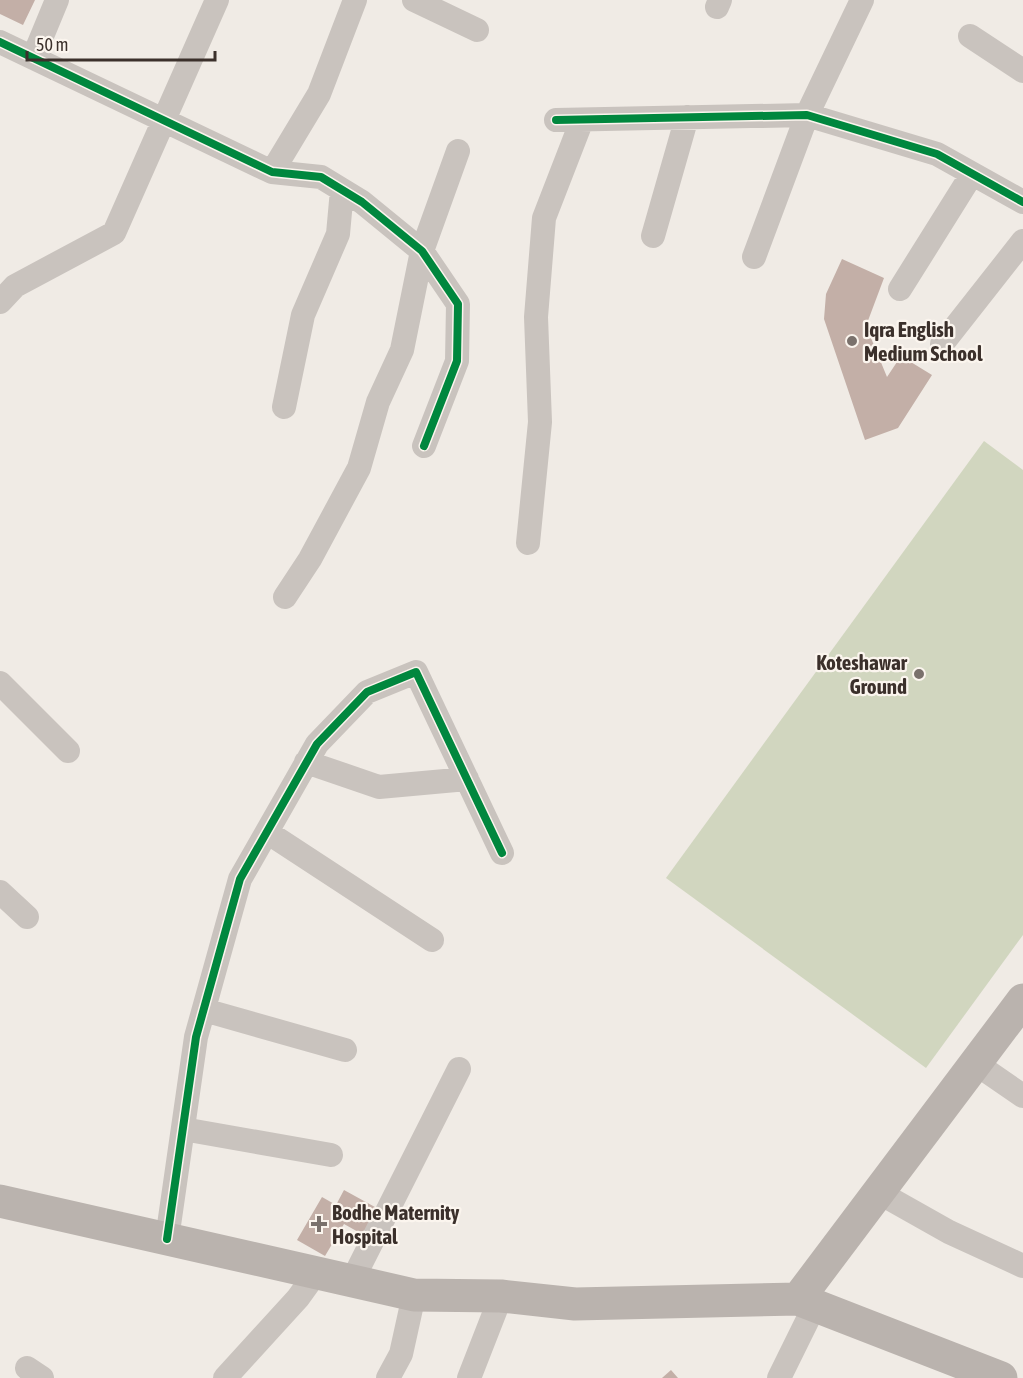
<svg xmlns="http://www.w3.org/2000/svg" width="1023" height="1378" viewBox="0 0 1023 1378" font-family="'Asap Condensed',sans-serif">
	<rect width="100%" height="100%" fill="#f0ebe5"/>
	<!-- green -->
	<path fill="#d1d6bf" d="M 984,441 L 1023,470 L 1023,935 L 926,1068 L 666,878 Z"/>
	<!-- building -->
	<path fill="#c3afa7" d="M 0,0 L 35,0 L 23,25 L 0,14 Z
		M 842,259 L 884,278 L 866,326 L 887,377 L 901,356 L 932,375 L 898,428 L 865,440 L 824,319 L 826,294 Z
		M 344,1190 L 384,1212 L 369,1238 L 344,1224 L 325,1256 L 297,1240 L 322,1197 L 336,1205 Z
		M 671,1370 L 678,1378 L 662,1378 Z"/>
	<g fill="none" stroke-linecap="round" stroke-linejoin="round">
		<!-- street -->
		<path stroke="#c9c3be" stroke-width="24" d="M 414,0 L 477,30
			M 717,7 L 720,0
			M 970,36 L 1023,71
			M 0,42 L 272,172 L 321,177 L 362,202 L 422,251 L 458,304 L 457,361 L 424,446
			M 33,58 L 57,0
			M 556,120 L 807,115 L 937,154 L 1023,202
			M 272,172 L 319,94 L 355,0
			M 653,236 L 687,117
			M 754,257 L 807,115 L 862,0
			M 900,289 L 972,174
			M 0,302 L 15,286 L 114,233 L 217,0
			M 942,344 L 1023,241
			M 284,407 L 303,315 L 338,234 L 342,190
			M 528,543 L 540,422 L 536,317 L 544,218 L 582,120
			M 285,597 L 310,559 L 359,468 L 378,402 L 402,350 L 422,251 L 458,151
			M 0,683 L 68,751
			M 306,762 L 379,787 L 467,779
			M 267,832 L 432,940
			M 0,892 L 27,917
			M 204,1010 L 345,1050
			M 975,1063 L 1023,1096
			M 183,1129 L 331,1155
			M 878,1192 L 949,1232 L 1023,1266
			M 167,1239 L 196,1037 L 240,879 L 317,744 L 367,692 L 416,672 L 502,853
			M 352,1281 L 459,1069
			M 27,1368 L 42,1378
			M 225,1378 L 298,1298 L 316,1273
			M 388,1378 L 401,1354 L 414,1295
			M 469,1378 L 501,1296
			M 779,1378 L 815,1305"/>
		<!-- secondary -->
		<path stroke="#bab3ae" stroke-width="33" d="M 0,1201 L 414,1295 L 501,1296 L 575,1304 L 798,1299 L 1001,1378
			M 798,1299 L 1023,1000"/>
		<defs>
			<path id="cycleway" d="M 0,42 L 272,172 L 321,177 L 362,202 L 422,251 L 458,304 L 457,361 L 424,446
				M 556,120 L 807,115 L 937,154 L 1023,202
				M 167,1239 L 196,1037 L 240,879 L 317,744 L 367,692 L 416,672 L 502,853"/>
		</defs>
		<!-- cycleway casing -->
		<use href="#cycleway" stroke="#fbf5ee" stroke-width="11"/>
		<!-- cycleway -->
		<use href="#cycleway" stroke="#00873e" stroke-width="8"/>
	</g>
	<!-- markers -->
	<g fill="#7a716c" stroke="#fbf5ee" stroke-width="2">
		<circle cx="852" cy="341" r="6"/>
		<circle cx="919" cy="674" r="6"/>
		<path d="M316 1215h6v6h6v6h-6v6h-6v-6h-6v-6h6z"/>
	</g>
	<g text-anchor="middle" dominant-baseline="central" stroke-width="4.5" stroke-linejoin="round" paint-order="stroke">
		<!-- poi labels -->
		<g font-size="21" font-weight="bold" fill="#3b302b" stroke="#fbf5ee" text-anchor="start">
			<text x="864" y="329">Iqra English<tspan x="864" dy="24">Medium School</tspan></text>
			<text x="907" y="662" text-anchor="end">Koteshawar<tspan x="907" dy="24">Ground</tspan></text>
			<text x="332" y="1212">Bodhe Maternity<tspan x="332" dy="24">Hospital</tspan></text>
		</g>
	</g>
	<!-- scale -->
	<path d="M27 51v9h188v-9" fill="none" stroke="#3b302b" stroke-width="3"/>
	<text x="36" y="51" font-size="18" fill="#3b302b" stroke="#fbf5ee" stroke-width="4.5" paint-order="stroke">50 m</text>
</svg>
